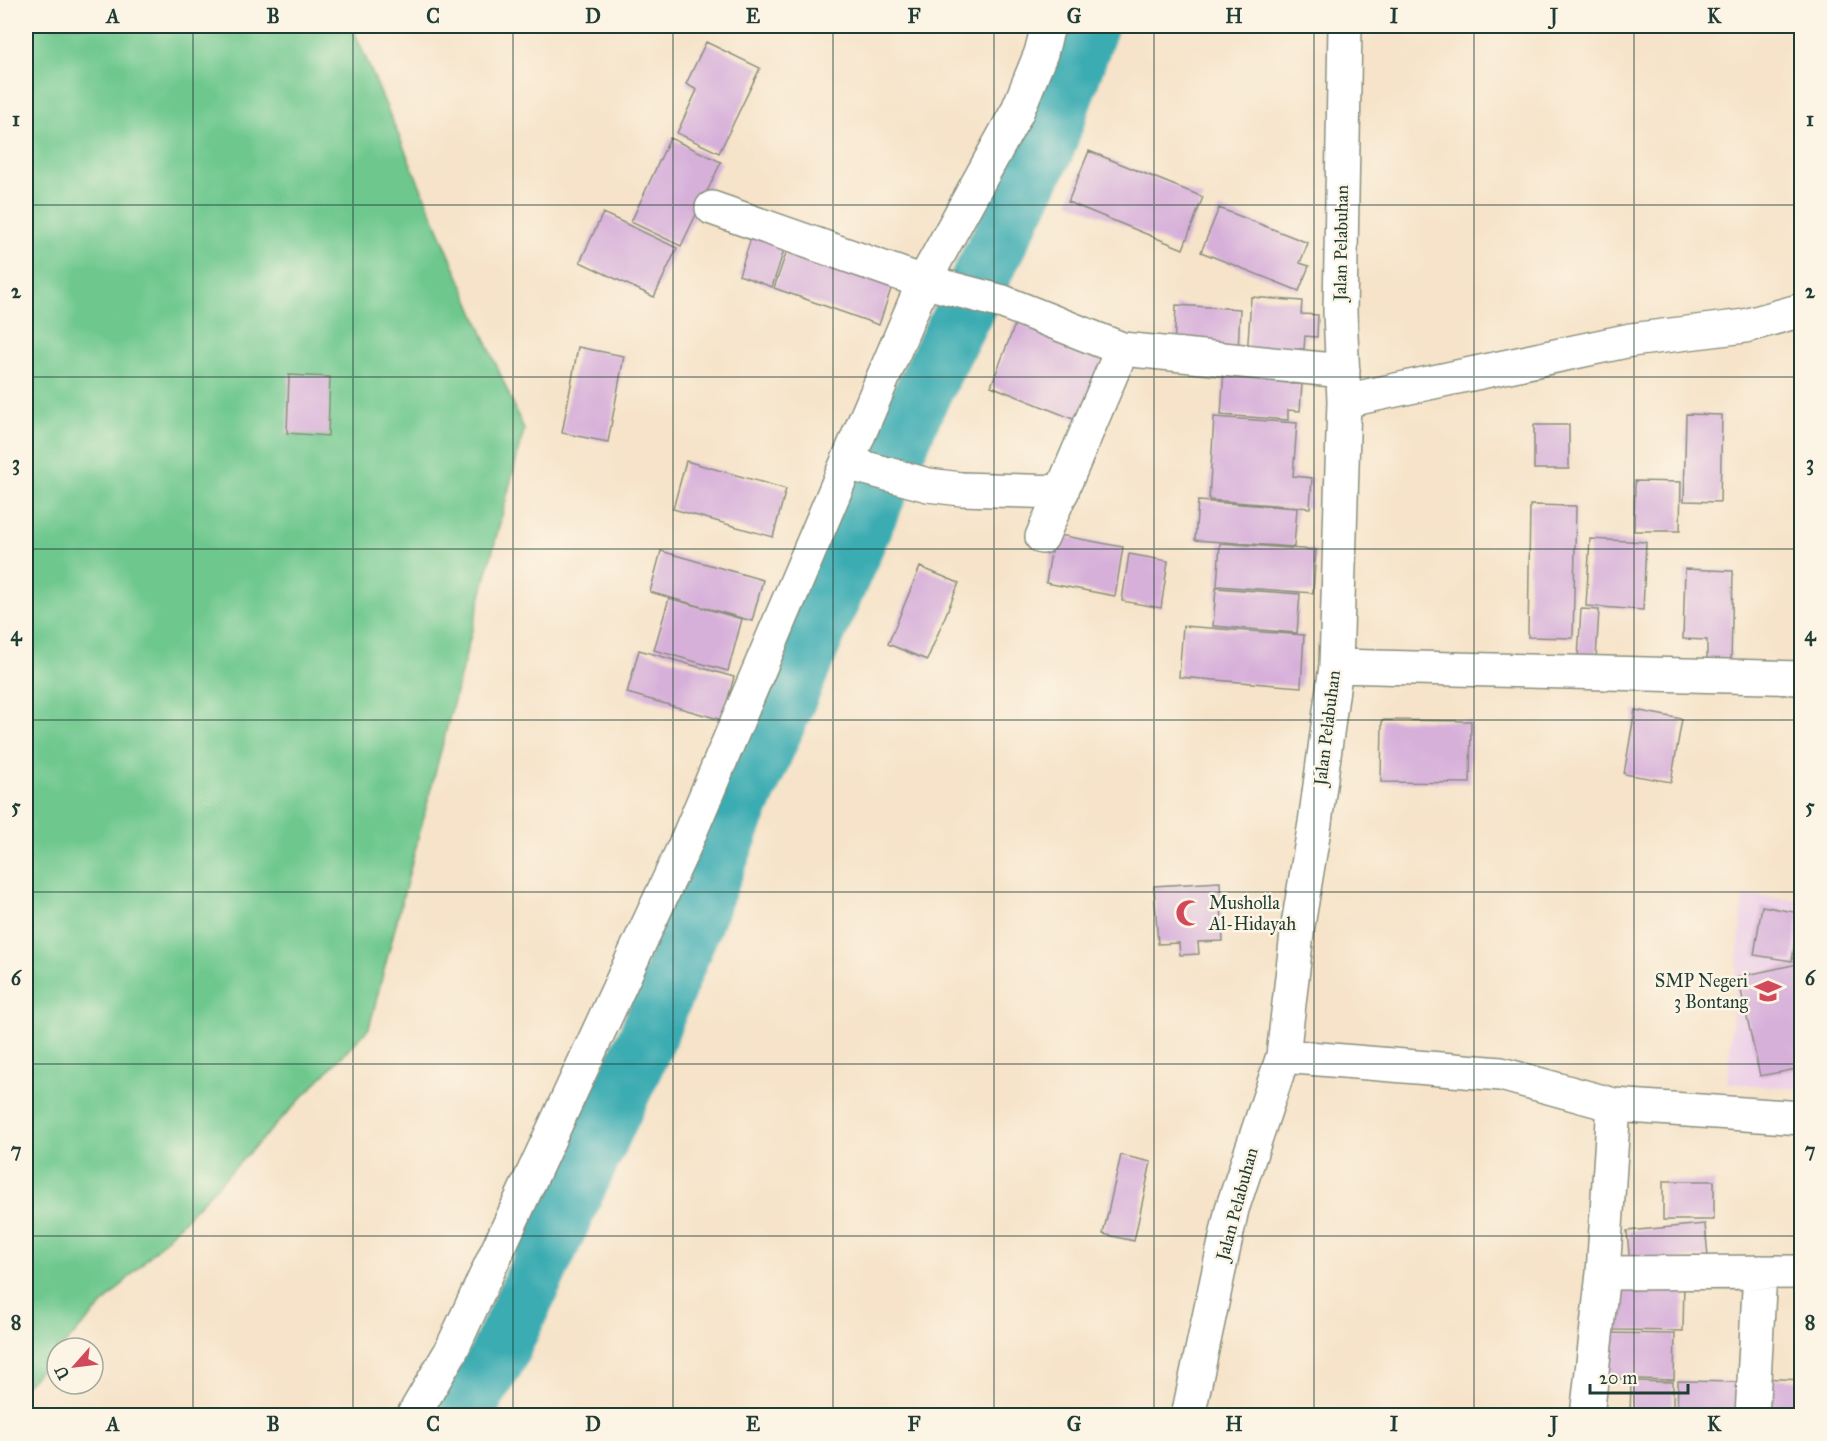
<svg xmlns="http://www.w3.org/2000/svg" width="1827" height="1441" viewBox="0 0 1827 1441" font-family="'IM FELL Great Primer',serif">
	<rect width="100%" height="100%" fill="#fcf5e5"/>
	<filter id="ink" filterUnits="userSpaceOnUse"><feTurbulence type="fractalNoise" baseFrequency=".0167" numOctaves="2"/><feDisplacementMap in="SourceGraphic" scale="12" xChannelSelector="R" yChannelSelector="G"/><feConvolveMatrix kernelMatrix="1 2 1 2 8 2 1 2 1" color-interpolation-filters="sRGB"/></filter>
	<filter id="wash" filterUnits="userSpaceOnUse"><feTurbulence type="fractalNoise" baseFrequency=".008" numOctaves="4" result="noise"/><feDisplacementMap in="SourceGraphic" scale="24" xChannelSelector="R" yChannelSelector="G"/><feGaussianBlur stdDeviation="1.35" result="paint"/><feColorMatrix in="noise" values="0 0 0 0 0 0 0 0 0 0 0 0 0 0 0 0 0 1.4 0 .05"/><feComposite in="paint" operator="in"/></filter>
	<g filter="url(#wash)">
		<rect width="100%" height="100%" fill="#f6e3c9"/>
		<!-- built -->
		<path fill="#edd0e8" d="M 1743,895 L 1801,900 L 1801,1089 L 1727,1083 Z"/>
		<!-- green -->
		<path fill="#6ec88e" stroke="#468261" stroke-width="1.5" d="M 26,26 L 352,26 L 524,430 L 369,1028 L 61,1348 L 57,1348 L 57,1353 L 26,1385 Z"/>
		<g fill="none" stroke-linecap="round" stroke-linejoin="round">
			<!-- river -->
			<path stroke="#3aacb2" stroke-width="58" d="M 462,1416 L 496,1360 L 647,1038 L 739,809 L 916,406 L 1045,150 L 1089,26"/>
		</g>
		<g id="blocks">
			<!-- building -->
			<path fill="#d7b0da" d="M 706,42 L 760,68 L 719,153 L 677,133 L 697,90 L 686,84 Z
				M 670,138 L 721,162 L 681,246 L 631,222 Z
				M 1089,151 L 1203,197 L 1183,249 L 1068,202 Z
				M 1219,208 L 1308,243 L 1300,263 L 1309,266 L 1299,291 L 1201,252 Z
				M 603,213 L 677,248 L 654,297 L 580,262 Z
				M 754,229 L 787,241 L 772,287 L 739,275 Z
				M 790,242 L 894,280 L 879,325 L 774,288 Z
				M 1251,297 L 1302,301 L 1301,314 L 1318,315 L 1317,337 L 1305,336 L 1304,349 L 1299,349 L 1298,360 L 1247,357 Z
				M 1176,305 L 1240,309 L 1238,353 L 1174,350 Z
				M 1016,322 L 1104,357 L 1078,421 L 991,386 Z
				M 578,347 L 624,356 L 608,442 L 562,433 Z
				M 1224,368 L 1291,372 L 1290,384 L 1302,384 L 1300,411 L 1288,410 L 1288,420 L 1221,415 Z
				M 289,375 L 330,377 L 328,436 L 287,433 Z
				M 1686,414 L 1722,415 L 1720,502 L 1684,501 Z
				M 1214,417 L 1297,423 L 1293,476 L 1312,478 L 1310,508 L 1209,500 Z
				M 1534,425 L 1569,425 L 1569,469 L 1534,469 Z
				M 686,461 L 786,489 L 773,537 L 673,509 Z
				M 1635,481 L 1681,482 L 1680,531 L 1634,531 Z
				M 1198,501 L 1297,508 L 1294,547 L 1195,540 Z
				M 1530,505 L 1576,506 L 1573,638 L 1528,637 Z
				M 1054,534 L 1123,547 L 1115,596 L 1046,583 Z
				M 1590,539 L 1646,542 L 1643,610 L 1586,606 Z
				M 1220,543 L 1316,550 L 1313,593 L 1217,586 Z
				M 661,551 L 763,580 L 752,621 L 650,592 Z
				M 1129,554 L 1168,561 L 1161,608 L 1122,601 Z
				M 920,567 L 959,583 L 927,660 L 888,644 Z
				M 1685,569 L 1733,571 L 1731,664 L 1707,663 L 1707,640 L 1683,639 Z
				M 1216,588 L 1300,594 L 1297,633 L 1213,626 Z
				M 669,598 L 742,619 L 728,671 L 654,650 Z
				M 1581,609 L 1599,610 L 1596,659 L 1578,658 Z
				M 1183,626 L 1304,635 L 1301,687 L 1179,677 Z
				M 639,650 L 734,677 L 722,720 L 627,693 Z
				M 1635,710 L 1682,719 L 1671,782 L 1624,774 Z
				M 1382,720 L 1471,721 L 1470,783 L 1381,782 Z
				M 1220,882 L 1223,941 L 1198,942 L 1199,954 L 1180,955 L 1179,943 L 1158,944 L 1154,886 Z
				M 1762,906 L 1799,913 L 1792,961 L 1754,955 Z
				M 1802,963 L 1802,1068 L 1760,1076 L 1738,977 Z
				M 1121,1155 L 1151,1162 L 1134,1241 L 1103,1234 Z
				M 1663,1181 L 1714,1181 L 1714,1220 L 1663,1220 Z
				M 1705,1224 L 1708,1257 L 1630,1264 L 1627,1231 Z
				M 1613,1280 L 1684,1282 L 1683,1331 L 1613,1330 Z
				M 1604,1333 L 1675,1334 L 1674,1380 L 1604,1378 Z
				M 1761,1378 L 1802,1380 L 1802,1416 L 1759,1416 Z
				M 1631,1381 L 1673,1382 L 1673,1416 L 1630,1416 Z
				M 1678,1381 L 1742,1382 L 1742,1416 L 1677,1416 Z"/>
		</g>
	</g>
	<g filter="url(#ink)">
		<use href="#blocks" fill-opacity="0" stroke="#8a907e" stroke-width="1.5"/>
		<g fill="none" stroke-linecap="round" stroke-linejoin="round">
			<defs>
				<path id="minor" d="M 712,208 L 915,279 L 1003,302 L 1122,349 L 1343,371
					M 1344,401 L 1631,340 L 1745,326 L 1802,310
					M 847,463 L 928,485 L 961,489 L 1062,492
					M 1042,537 L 1122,349
					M 1336,666 L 1802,678
					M 1283,1056 L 1501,1074 L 1614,1105 L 1802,1118
					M 1603,1273 L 1802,1272
					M 413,1416 L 451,1351 L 684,847 L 924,281 L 1017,112 L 1041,53 L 1048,26
					M 1188,1416 L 1232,1209 L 1283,1056 L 1298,925 L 1315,823 L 1336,666 L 1344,401 L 1340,312 L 1345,26
					M 1587,1416 L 1603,1273 L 1614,1105
					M 1752,1416 L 1760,1272"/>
			</defs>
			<!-- minor casing -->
			<use href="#minor" stroke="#8a907e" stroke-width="36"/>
			<!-- minor -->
			<use href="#minor" stroke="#fff" stroke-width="33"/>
		</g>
	</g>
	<!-- grid -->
	<path fill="none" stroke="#1f3d34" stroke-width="1.5" stroke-opacity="0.55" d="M 193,26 L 193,1416M 353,26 L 353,1416M 513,26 L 513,1416M 673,26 L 673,1416M 833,26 L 833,1416M 994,26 L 994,1416M 1154,26 L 1154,1416M 1314,26 L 1314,1416M 1474,26 L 1474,1416M 1634,26 L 1634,1416M 26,205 L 1802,205M 26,377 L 1802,377M 26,549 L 1802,549M 26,720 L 1802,720M 26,892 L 1802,892M 26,1064 L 1802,1064M 26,1236 L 1802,1236"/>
	<!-- icons -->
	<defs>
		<symbol id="mosque-bare" viewBox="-9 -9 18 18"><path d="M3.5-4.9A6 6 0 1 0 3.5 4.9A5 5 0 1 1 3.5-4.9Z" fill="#d1495b" stroke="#fcf5e5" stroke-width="2.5" paint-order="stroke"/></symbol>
		<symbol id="school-bare" viewBox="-9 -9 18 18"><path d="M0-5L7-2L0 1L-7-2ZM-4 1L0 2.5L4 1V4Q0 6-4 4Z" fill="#d1495b" stroke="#fcf5e5" stroke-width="2.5" paint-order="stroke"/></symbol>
	</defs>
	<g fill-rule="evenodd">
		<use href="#mosque-bare" x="1170" y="894" width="38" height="38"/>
		<use href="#school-bare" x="1749" y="972" width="38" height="38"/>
	</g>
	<g text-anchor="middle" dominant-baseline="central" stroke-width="5" stroke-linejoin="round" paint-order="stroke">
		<!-- street labels -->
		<g font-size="18" fill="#1f3d34" stroke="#fcf5e5">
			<text transform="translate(1341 243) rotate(-89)">Jalan Pelabuhan</text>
			<text transform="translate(1327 728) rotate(-83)">Jalan Pelabuhan</text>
			<text transform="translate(1237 1204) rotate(-75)">Jalan Pelabuhan</text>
		</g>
		<!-- poi labels -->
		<g font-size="18" fill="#1f3d34" stroke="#fcf5e5" text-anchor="start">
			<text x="1209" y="903">Musholla<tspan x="1209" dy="21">Al-Hidayah</tspan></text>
			<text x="1748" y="981" text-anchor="end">SMP Negeri<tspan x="1748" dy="21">3 Bontang</tspan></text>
		</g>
	</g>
	<!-- margin -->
	<rect width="1827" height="1441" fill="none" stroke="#fcf5e5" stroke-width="66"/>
	<!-- north arrow -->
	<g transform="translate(75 1366) rotate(242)"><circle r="28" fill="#fcf5e5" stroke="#a4ab9e" stroke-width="1.5"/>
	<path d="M0-4.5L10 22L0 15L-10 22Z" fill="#d1495b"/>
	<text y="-9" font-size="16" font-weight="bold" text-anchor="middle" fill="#1f3d34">U</text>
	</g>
	<!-- scale -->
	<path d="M1590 1384v9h98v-9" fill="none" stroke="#1f3d34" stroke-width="3"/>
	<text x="1599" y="1384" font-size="18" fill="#1f3d34" stroke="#fcf5e5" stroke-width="4.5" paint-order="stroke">20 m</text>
	<rect x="33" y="33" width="1761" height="1375" fill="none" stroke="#1f3d34" stroke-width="2"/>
	<g font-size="20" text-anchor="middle" font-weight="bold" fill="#1f3d34">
		<text x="113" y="23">A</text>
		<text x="273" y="23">B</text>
		<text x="433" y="23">C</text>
		<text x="593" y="23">D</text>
		<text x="753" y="23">E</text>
		<text x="914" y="23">F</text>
		<text x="1074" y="23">G</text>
		<text x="1234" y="23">H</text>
		<text x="1394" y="23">I</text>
		<text x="1554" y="23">J</text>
		<text x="1714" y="23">K</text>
		<text x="16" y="126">1</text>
		<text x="1810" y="126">1</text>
		<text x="16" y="298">2</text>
		<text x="1810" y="298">2</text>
		<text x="16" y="470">3</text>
		<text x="1810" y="470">3</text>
		<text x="16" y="641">4</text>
		<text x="1810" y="641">4</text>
		<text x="16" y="813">5</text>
		<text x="1810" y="813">5</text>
		<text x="16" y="985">6</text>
		<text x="1810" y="985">6</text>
		<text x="16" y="1157">7</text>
		<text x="1810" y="1157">7</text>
		<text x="16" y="1329">8</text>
		<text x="1810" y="1329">8</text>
		<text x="113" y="1431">A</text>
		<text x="273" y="1431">B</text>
		<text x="433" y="1431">C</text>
		<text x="593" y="1431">D</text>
		<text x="753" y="1431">E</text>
		<text x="914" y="1431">F</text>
		<text x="1074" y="1431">G</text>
		<text x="1234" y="1431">H</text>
		<text x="1394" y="1431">I</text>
		<text x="1554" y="1431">J</text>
		<text x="1714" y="1431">K</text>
	</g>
</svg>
